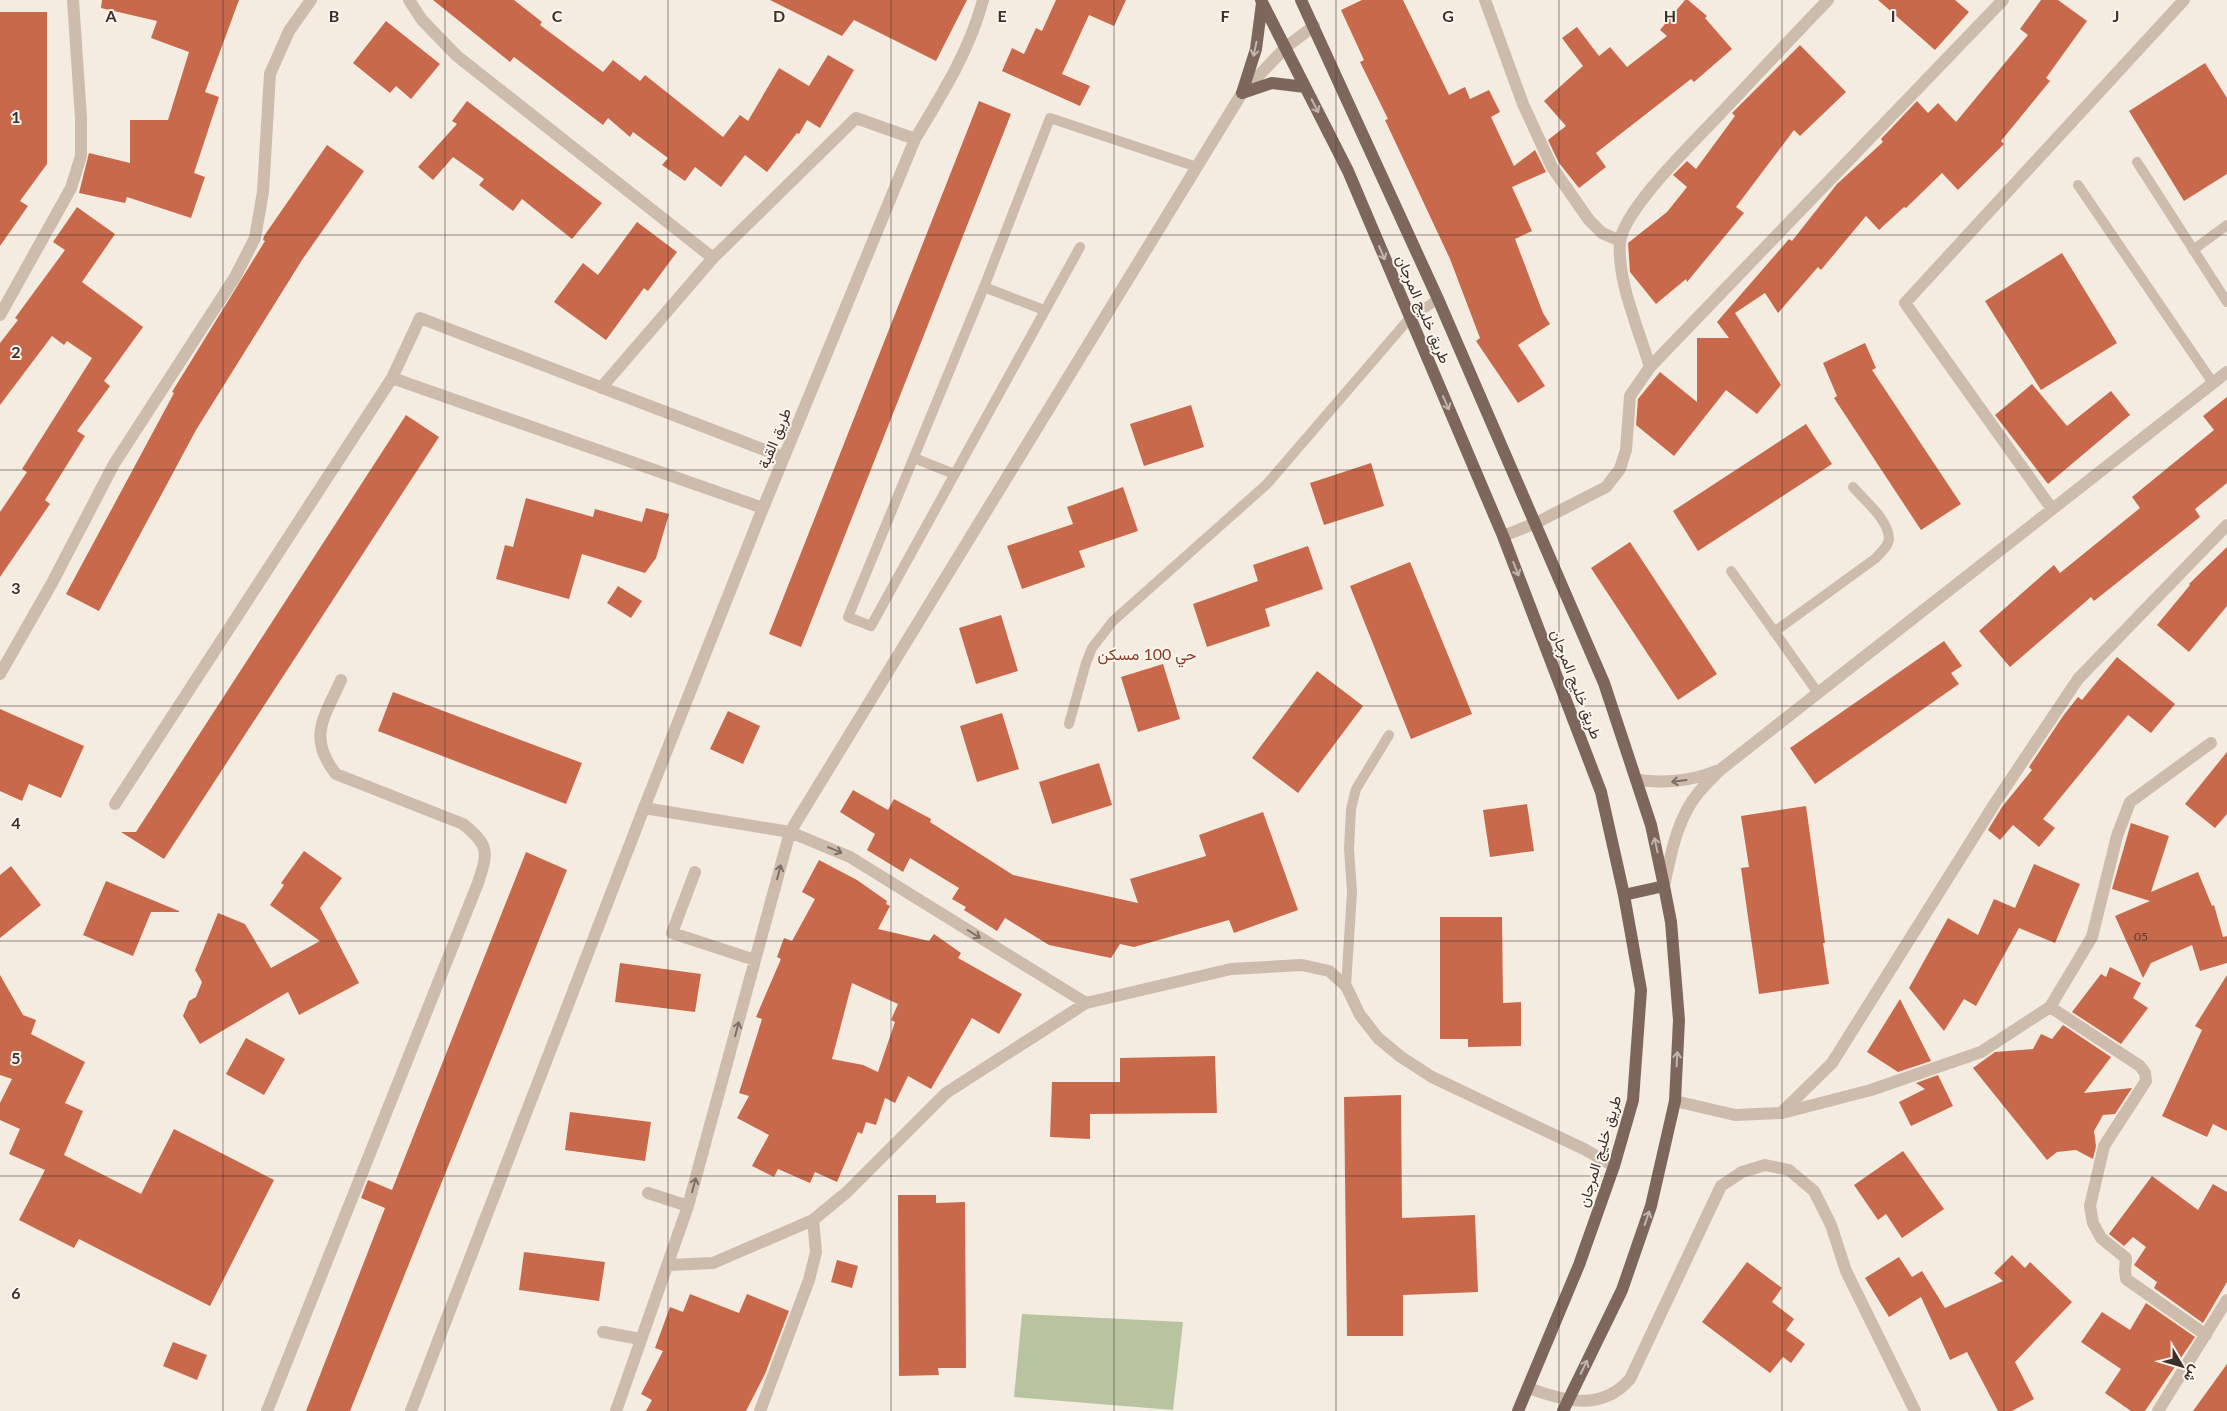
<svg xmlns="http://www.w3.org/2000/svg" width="2227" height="1411" viewBox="0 0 2227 1411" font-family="Lato,Vazirmatn,sans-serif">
	<rect width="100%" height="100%" fill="#f4ebe1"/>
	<!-- green -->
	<path fill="#b8c4a0" d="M 1022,1314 L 1183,1322 L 1173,1410 L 1014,1397 Z"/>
	<!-- building -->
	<path fill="#c8694b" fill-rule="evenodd" d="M 102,0 L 239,0 L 205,92 L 219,97 L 194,173 L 205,177 L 191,218 L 127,197 L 125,203 L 79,193 L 89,153 L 130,163 L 130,120 L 168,120 L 189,52 L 151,38 L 157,21 L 101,8 Z
		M 433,0 L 514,0 L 542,22 L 540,25 L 603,72 L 613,60 L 640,81 L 645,75 L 723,137 L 740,115 L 748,121 L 779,68 L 809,86 L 828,55 L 854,70 L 820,128 L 807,120 L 799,134 L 797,133 L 767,172 L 745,155 L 721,187 L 695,167 L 685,181 L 662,165 L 668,158 L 633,132 L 630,137 L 608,118 L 603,125 L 514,57 L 510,62 Z
		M 770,0 L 967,0 L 936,61 L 854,20 L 842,36 Z
		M 1056,0 L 1126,0 L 1114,26 L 1089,15 L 1062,74 L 1090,86 L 1080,106 L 1002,71 L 1012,48 L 1024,54 L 1036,28 L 1042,31 Z
		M 1362,0 L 1403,0 L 1449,95 L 1465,87 L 1470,99 L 1489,90 L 1500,112 L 1491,117 L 1514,166 L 1535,150 L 1546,172 L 1512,187 L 1532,231 L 1515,239 L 1543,313 L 1550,324 L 1518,345 L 1545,386 L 1518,403 L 1476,341 L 1480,338 L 1450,259 L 1385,120 L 1388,119 L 1360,62 L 1364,60 L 1341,10 Z
		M 1685,0 L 1688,0 L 1707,16 L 1705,18 L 1732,49 L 1694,82 L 1691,79 L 1596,153 L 1606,167 L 1579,188 L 1559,163 L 1548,140 L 1566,126 L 1544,101 L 1583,66 L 1562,38 L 1577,27 L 1599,56 L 1610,47 L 1627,67 L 1667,36 L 1660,30 Z
		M 1878,0 L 1955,0 L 1969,12 L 1935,50 Z
		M 2041,0 L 2058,0 L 2087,21 L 2046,78 L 2050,81 L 2001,141 L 2004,144 L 1958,190 L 1942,173 L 1906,208 L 1904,207 L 1879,230 L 1866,216 L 1821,270 L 1818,267 L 1778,313 L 1765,293 L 1735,313 L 1781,385 L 1757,414 L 1726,390 L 1674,456 L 1636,425 L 1638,399 L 1660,372 L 1697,402 L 1697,338 L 1729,338 L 1717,322 L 1789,239 L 1792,241 L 1837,184 L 1883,142 L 1881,139 L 1917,101 L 1928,113 L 1938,103 L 1956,122 L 2028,35 L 2020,29 Z
		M 0,12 L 47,12 L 47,164 L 20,201 L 28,206 L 0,246 Z
		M 386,21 L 440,64 L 411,99 L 396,86 L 390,93 L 353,63 Z
		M 1800,45 L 1846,92 L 1800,136 L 1794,130 L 1736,207 L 1744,213 L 1687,282 L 1686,279 L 1656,304 L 1630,272 L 1628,243 L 1667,212 L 1687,187 L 1673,175 L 1687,161 L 1696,169 L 1735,116 L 1732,113 Z
		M 2205,63 L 2227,98 L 2227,174 L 2184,201 L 2129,111 Z
		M 467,101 L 602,203 L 572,239 L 522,199 L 513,211 L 479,185 L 484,179 L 453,157 L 433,180 L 418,167 L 457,124 L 452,121 Z
		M 979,101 L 1011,114 L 801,647 L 769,634 Z
		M 327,145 L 364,171 L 302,260 L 196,430 L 99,611 L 66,594 L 174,393 L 172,392 L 265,241 L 263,240 L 264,236 Z
		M 77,207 L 115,234 L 82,282 L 143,327 L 104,381 L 110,386 L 77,431 L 85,436 L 45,500 L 50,504 L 0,577 L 0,512 L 27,472 L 22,469 L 92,358 L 67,341 L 64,345 L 52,336 L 0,405 L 0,343 L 18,320 L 15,318 L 65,250 L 53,242 Z
		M 637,222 L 677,252 L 648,291 L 644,288 L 606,340 L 554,302 L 583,263 L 598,275 Z
		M 2062,253 L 2117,343 L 2041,390 L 1985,301 Z
		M 1865,343 L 1876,368 L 1872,370 L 1961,504 L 1921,530 L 1834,398 L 1837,396 L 1823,363 Z
		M 2032,384 L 2067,426 L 2111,391 L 2130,415 L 2048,484 L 1995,415 Z
		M 2227,397 L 2227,483 L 2195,509 L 2200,517 L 2094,601 L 2091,597 L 2010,667 L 1979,631 L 2054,565 L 2060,573 L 2140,508 L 2132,497 L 2214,430 L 2203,416 Z
		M 1191,405 L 1204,447 L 1144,466 L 1130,424 Z
		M 406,415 L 439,437 L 164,859 L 121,832 L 136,832 Z
		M 1806,424 L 1832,464 L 1698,551 L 1673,511 Z
		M 1371,463 L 1384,506 L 1324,525 L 1310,483 Z
		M 1123,487 L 1138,531 L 1079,551 L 1085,567 L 1022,589 L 1007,546 L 1073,524 L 1067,507 Z
		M 526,498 L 593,517 L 595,509 L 642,522 L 646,508 L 669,514 L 656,558 L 645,573 L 582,554 L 569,599 L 496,579 L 505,545 L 513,547 Z
		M 1630,542 L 1717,674 L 1678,700 L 1591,568 Z
		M 1308,546 L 1323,589 L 1265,609 L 1270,626 L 1207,647 L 1193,604 L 1258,581 L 1253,565 Z
		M 2227,547 L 2227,606 L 2189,652 L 2157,625 L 2190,585 L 2189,584 Z
		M 1410,562 L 1472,714 L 1411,739 L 1350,586 Z
		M 618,586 L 642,601 L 631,618 L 607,603 Z
		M 1001,615 L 1018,671 L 976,684 L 959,628 Z
		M 1944,641 L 1962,666 L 1951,673 L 1959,684 L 1815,784 L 1790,748 Z
		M 2117,657 L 2175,704 L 2151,733 L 2128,715 L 2043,819 L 2055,828 L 2039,847 L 2013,825 L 2000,840 L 1988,830 L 2002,807 L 2032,770 L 2029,767 L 2063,716 L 2078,697 L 2082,700 Z
		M 1163,664 L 1180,719 L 1138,732 L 1121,677 Z
		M 1317,671 L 1363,706 L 1298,793 L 1252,758 Z
		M 393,692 L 582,763 L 566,804 L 378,731 Z
		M 0,709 L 84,746 L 61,798 L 29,784 L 22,801 L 0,791 Z
		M 728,711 L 760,726 L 743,764 L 710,749 Z
		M 1002,713 L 1019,769 L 977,782 L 960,726 Z
		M 2227,752 L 2227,814 L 2215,828 L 2185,804 Z
		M 1099,763 L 1112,805 L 1052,824 L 1039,782 Z
		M 853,790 L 888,810 L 894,799 L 931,819 L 930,822 L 1013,875 L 1138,903 L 1130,879 L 1206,856 L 1199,835 L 1263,812 L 1298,910 L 1234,933 L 1229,920 L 1134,947 L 1120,944 L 1111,958 L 1049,945 L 1005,918 L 997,931 L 964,910 L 966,907 L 952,899 L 959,888 L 910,858 L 903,872 L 867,850 L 875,834 L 840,812 Z
		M 1527,804 L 1534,851 L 1490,857 L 1483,810 Z
		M 1806,806 L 1825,943 L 1823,943 L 1829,984 L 1759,994 L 1741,868 L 1749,867 L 1741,816 Z
		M 2131,823 L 2169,836 L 2151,892 L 2198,872 L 2212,906 L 2214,905 L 2223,937 L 2227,936 L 2227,963 L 2200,971 L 2192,945 L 2151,963 L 2143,978 L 2115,916 L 2150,901 L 2112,889 Z
		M 304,851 L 342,878 L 320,908 L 359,983 L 299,1015 L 288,992 L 200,1044 L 183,1016 L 189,1001 L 196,997 L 202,982 L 195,970 L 218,913 L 245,924 L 271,968 L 320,941 L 270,905 L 284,885 L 281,883 Z
		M 526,852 L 567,870 L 350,1411 L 306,1411 L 385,1208 L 361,1198 L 368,1180 L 392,1190 Z
		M 819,860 L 857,880 L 887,901 L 886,904 L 890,906 L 878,929 L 929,941 L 934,934 L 961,953 L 958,958 L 1022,994 L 999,1034 L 972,1018 L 931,1089 L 908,1076 L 895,1103 L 885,1098 L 876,1125 L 866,1122 L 862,1134 L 858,1132 L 837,1182 L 815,1172 L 810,1183 L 778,1169 L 774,1177 L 752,1166 L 769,1135 L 737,1118 L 749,1096 L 739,1093 L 762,1019 L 756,1017 L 781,959 L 777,957 L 784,938 L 792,941 L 815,899 L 802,892 ZM 852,983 L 898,1004 L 891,1020 L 895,1022 L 878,1072 L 863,1065 L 832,1059 Z
		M 2034,864 L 2080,884 L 2055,943 L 2019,928 L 1976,1006 L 1964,999 L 1944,1031 L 1909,988 L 1948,918 L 1978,935 L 1994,899 L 2015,908 Z
		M 11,866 L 41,905 L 0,938 L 0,875 Z
		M 106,881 L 179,911 L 179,912 L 151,912 L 133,956 L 83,935 Z
		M 1440,917 L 1502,917 L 1503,1003 L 1521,1002 L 1521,1046 L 1468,1047 L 1468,1039 L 1440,1039 Z
		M 620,963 L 701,974 L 695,1012 L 615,1002 Z
		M 2110,967 L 2141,983 L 2133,998 L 2148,1008 L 2121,1044 L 2072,1012 L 2101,974 L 2106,977 Z
		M 0,975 L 23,1015 L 36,1020 L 31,1034 L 85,1062 L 65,1103 L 83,1111 L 64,1155 L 141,1194 L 174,1129 L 274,1180 L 210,1306 L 79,1239 L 74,1248 L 19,1220 L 45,1170 L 9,1154 L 20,1129 L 0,1120 L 0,1103 L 12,1079 L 0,1075 Z
		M 2227,975 L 2227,1131 L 2213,1124 L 2207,1137 L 2162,1116 L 2202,1030 L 2195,1026 Z
		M 1900,999 L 1931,1061 L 1898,1072 L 1867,1052 Z
		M 2063,1025 L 2111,1057 L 2084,1093 L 2132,1088 L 2115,1114 L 2103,1115 L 2094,1131 L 2096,1146 L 2093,1159 L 2076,1150 L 2057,1152 L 2047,1160 L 1973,1068 L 1995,1052 L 2033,1049 L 2041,1034 L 2052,1039 Z
		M 246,1038 L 285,1059 L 264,1095 L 226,1074 Z
		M 1215,1056 L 1217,1113 L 1090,1114 L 1090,1139 L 1050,1137 L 1052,1082 L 1120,1082 L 1120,1058 Z
		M 1938,1075 L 1953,1106 L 1911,1126 L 1899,1102 L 1925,1089 L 1916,1083 Z
		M 1401,1095 L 1402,1218 L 1475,1215 L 1478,1292 L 1403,1295 L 1403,1336 L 1347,1336 L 1344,1097 Z
		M 570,1112 L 651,1122 L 645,1161 L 565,1150 Z
		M 1903,1151 L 1944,1209 L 1902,1238 L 1886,1214 L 1878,1220 L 1854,1185 Z
		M 2152,1176 L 2198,1210 L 2213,1184 L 2227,1192 L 2227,1282 L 2203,1323 L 2154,1288 L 2157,1282 L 2134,1265 L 2146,1247 L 2133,1237 L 2124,1246 L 2109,1234 Z
		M 898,1195 L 936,1195 L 936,1203 L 965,1202 L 966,1368 L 938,1368 L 939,1375 L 899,1376 Z
		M 524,1252 L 605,1262 L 599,1301 L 519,1290 Z
		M 2012,1255 L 2025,1268 L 2030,1262 L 2072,1302 L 2015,1362 L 2034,1399 L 2012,1411 L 1998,1411 L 1967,1352 L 1950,1360 L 1921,1297 L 1889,1317 L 1865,1278 L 1899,1257 L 1912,1277 L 1922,1271 L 1945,1308 L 2003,1281 L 1994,1273 Z
		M 837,1260 L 858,1266 L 852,1288 L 831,1282 Z
		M 1747,1262 L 1782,1288 L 1772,1302 L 1794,1319 L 1786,1330 L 1805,1344 L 1791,1363 L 1783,1357 L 1770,1373 L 1702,1322 Z
		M 690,1294 L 739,1313 L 747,1294 L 789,1311 L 765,1374 L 746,1411 L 646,1411 L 652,1400 L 641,1394 L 663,1351 L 655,1348 L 670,1307 L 683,1312 Z
		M 2146,1303 L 2195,1337 L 2145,1411 L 2131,1411 L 2105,1393 L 2121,1369 L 2081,1342 L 2102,1312 L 2130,1330 Z
		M 173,1342 L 207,1355 L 197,1380 L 163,1366 Z
		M 2227,1364 L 2227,1411 L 2193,1411 Z"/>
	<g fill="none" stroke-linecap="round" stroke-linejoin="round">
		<!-- service -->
		<path stroke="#cdbbac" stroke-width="10" d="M 2137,162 L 2227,302
			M 2078,185 L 2213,383
			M 1080,247 L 871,626 L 848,617 L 984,287 L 1050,118 L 1197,167
			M 2193,250 L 2227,225
			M 984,287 L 1044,310
			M 914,458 L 954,474
			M 1731,571 L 1818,693
			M 1774,632 L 1876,558 C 1881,552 1889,546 1889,538 C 1888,519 1864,500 1853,487
			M 1069,724 L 1086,663 L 1092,648 L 1113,621 L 1267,484 L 1409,319 L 1438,299
			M 1346,986 L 1352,892 L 1349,849 L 1351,809 L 1356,789 L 1389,735"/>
		<!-- minor -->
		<path stroke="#cdbbac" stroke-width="12" d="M 409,0 L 422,20 L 457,56 L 713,258
			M 1485,0 L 1523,104 L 1552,167 L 1589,220 L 1602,233 L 1620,241
			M 0,315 L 71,188 L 81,156 L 81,118 L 73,0
			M 1650,367 C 1639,330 1617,281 1620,243 C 1622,210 1698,138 1721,113 C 1757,75 1792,37 1828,0
			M 601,388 L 713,258 L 856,118 L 915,139
			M 763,508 L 392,378 L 420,318 L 783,457
			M 2052,509 L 1905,303 L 2184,0
			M 1503,536 L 1536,523 L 1606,487 L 1620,469 L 1626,450 L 1630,396 L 1650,367 L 2003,0
			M 0,674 L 52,583 L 114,464 L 235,277 L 255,238 L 263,192 L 270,74 L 289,31 L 311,0
			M 1636,780 C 1664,783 1689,782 1716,771
			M 115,804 L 392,378
			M 644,808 L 763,508 L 915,139 C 942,94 970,50 983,0
			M 695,872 L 672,933 L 755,960
			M 1664,886 C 1671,854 1677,818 1699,792 C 1706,784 1713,777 1720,770 L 2227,372
			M 2050,1007 L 2140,1066 L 2145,1073 L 2146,1081 L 2104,1146 L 2090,1206 L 2093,1223 L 2101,1238 L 2126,1258 L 2125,1270 L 2126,1279 L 2206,1335
			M 1675,1101 L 1735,1115 L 1781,1113 L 1832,1063 L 1995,803 L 2078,679 L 2227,525
			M 1782,1113 L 1871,1090 L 1981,1052 L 2050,1007 L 2092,937 L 2117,836 L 2130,802 L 2211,743
			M 648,1193 L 688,1206
			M 669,1265 L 713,1263 L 813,1220 L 847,1192 L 946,1093 L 1086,1003 L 1231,969 L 1302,965 L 1329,971 L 1346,986 L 1360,1015 L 1378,1038 L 1401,1057 L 1432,1077 L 1584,1149 L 1614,1166
			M 603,1332 L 640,1339
			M 1529,1388 C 1566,1402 1602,1411 1630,1379 L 1721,1186 L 1742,1172 L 1765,1165 L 1789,1170 L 1814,1191 L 1831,1225 L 1846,1271 L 1915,1411
			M 267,1411 L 478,883 C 488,852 490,846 463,824 L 336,774 C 307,737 324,718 341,680
			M 616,1411 L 688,1206 L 790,832 L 850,857 L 1086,1003
			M 760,1411 L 809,1280 L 816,1252 L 813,1220
			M 2158,1411 L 2227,1300"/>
		<!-- tertiary -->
		<path stroke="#cdbbac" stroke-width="12" d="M 411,1411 L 644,808 L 790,832 L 1242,93 L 1286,47 L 1314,26"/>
		<!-- primary -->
		<path stroke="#7d675c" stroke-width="12" d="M 1261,0 L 1348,171 L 1503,536 L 1601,792 L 1624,895 L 1641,990 L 1633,1100 L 1614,1166 L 1579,1265 L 1518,1411
			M 1301,0 L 1438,299 L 1604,683 L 1651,825 L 1664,886 L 1671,922 L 1679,1020 L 1675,1101 L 1651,1206 L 1622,1290 L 1563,1411
			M 1242,93 L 1256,49 L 1262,3
			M 1242,93 L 1272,83 L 1305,87
			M 1624,895 L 1664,886"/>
	</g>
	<!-- one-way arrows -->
	<defs><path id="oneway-shaft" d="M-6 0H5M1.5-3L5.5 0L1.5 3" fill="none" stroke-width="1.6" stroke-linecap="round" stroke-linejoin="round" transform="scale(1.25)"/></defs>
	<g stroke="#c2b5ac">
		<use href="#oneway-shaft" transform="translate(1255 49) rotate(102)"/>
		<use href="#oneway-shaft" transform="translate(1315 106) rotate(63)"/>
		<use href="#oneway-shaft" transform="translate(1382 253) rotate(67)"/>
		<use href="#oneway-shaft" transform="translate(1446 403) rotate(66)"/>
		<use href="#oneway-shaft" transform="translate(1516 569) rotate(69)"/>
		<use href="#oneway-shaft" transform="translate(1656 845) rotate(-102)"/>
		<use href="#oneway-shaft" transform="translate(1677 1059) rotate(-87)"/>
		<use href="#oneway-shaft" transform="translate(1647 1218) rotate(-71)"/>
		<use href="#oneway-shaft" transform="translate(1584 1367) rotate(-64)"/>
	</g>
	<g stroke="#7d6f65">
		<use href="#oneway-shaft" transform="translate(1679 781) rotate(173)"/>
		<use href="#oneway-shaft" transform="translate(835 850) rotate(23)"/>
		<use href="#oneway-shaft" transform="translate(779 872) rotate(-75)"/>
		<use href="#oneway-shaft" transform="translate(974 934) rotate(32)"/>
		<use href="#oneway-shaft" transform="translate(737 1029) rotate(-75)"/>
		<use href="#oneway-shaft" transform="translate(694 1185) rotate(-75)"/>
	</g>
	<!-- grid -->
	<path fill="none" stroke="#3b302b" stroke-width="1" stroke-opacity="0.55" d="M 223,0 L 223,1411M 445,0 L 445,1411M 668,0 L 668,1411M 891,0 L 891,1411M 1114,0 L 1114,1411M 1336,0 L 1336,1411M 1559,0 L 1559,1411M 1782,0 L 1782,1411M 2004,0 L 2004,1411M 0,235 L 2227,235M 0,470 L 2227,470M 0,706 L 2227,706M 0,941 L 2227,941M 0,1176 L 2227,1176"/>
	<g text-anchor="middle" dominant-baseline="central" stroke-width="4" stroke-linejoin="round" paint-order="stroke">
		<!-- number labels -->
		<g font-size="12" fill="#5e3e33">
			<text x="2141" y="936">05</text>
		</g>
		<!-- street labels -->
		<g font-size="15" fill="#3b302b" stroke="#fbf5ee">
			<text transform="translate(1424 309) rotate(67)">طريق خليج المرجان</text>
			<text transform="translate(774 438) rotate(-68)">طريق القبة</text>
			<text transform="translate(1577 684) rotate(69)">طريق خليج المرجان</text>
			<text transform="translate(1599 1151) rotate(-73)">طريق خليج المرجان</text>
		</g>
		<!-- neighbourhood labels -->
		<g font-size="16" fill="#8c3b22" stroke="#fbf5ee">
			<text x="1147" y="653">حي 100 مسكن</text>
		</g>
	</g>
	<g font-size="16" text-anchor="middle" font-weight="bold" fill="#3b302b" stroke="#fbf5ee" stroke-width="4" stroke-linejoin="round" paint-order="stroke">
		<text x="111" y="22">A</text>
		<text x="334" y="22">B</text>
		<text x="557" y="22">C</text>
		<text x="779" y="22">D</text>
		<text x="1002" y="22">E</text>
		<text x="1225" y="22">F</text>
		<text x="1448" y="22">G</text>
		<text x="1670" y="22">H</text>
		<text x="1893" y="22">I</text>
		<text x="2116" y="22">J</text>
		<text x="16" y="123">1</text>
		<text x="16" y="358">2</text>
		<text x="16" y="594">3</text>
		<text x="16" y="829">4</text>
		<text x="16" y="1064">5</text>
		<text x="16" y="1299">6</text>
	</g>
	<!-- north arrow -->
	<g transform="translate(2182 1366) rotate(128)" stroke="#fbf5ee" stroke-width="4" paint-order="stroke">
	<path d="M0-4L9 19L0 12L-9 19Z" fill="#3b302b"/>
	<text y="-8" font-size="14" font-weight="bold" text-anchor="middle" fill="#3b302b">ش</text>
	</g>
</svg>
